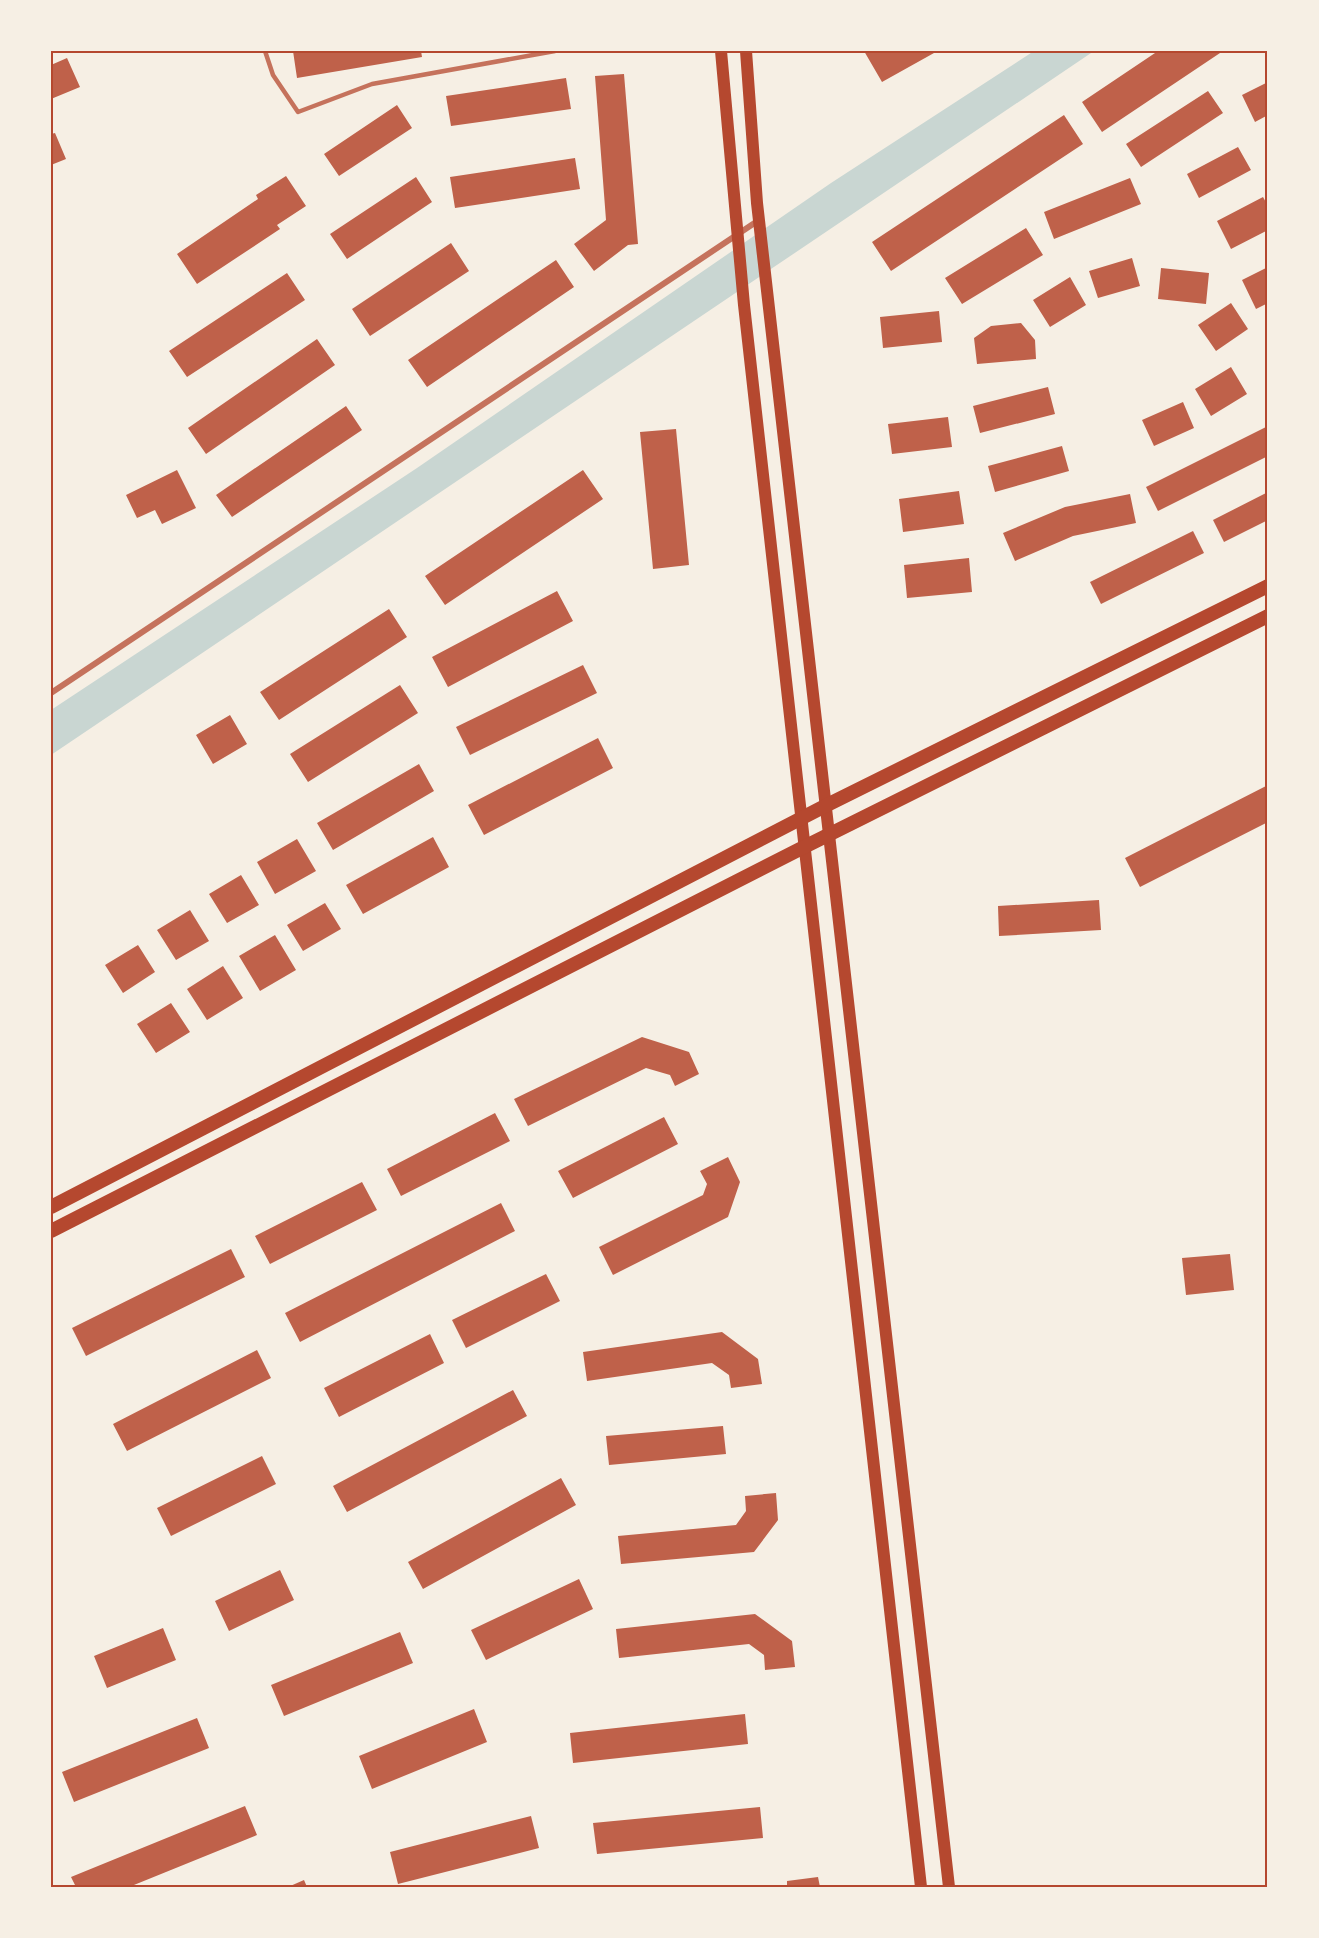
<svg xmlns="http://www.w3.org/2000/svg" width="1319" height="1938" viewBox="0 0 1319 1938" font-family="'PT Sans',sans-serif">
	<rect width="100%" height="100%" fill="#f6efe4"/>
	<!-- water -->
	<path fill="#c9d6d2" d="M 1034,51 L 1094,51 L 51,755 L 51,710 L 417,468 L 831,183 Z"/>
	<!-- building -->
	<path fill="#bf614a" d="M 293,51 L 421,51 L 422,57 L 297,78 Z
		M 864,51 L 933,51 L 934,53 L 882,82 Z
		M 1158,51 L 1223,51 L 1102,132 L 1082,102 Z
		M 67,58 L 80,87 L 51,99 L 51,65 Z
		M 624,74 L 638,244 L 628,245 L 594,271 L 574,244 L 606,220 L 595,76 Z
		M 566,78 L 571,109 L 451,126 L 446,96 Z
		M 1268,82 L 1268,115 L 1255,122 L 1242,95 Z
		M 1208,91 L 1223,113 L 1141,167 L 1126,144 Z
		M 397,105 L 412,128 L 339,176 L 324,154 Z
		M 1064,115 L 1083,144 L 891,271 L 872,242 Z
		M 55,133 L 66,159 L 51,165 L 51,134 Z
		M 1238,147 L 1251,170 L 1199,198 L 1187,174 Z
		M 575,158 L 580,189 L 455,208 L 450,177 Z
		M 286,176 L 306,206 L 277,225 L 280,229 L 197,284 L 177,254 L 258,199 L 256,195 Z
		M 416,177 L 432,202 L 347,259 L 330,234 Z
		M 1130,178 L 1141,204 L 1054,239 L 1044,212 Z
		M 1263,197 L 1268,206 L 1268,230 L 1231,249 L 1217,221 Z
		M 1026,228 L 1043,255 L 962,304 L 945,278 Z
		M 451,243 L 469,271 L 370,336 L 352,309 Z
		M 1132,258 L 1140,286 L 1098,298 L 1089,271 Z
		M 556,260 L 574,287 L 427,387 L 408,360 Z
		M 1268,267 L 1268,303 L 1256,309 L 1242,280 Z
		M 1161,268 L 1209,273 L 1206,304 L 1158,299 Z
		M 287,273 L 305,300 L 187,377 L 169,351 Z
		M 1070,277 L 1086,305 L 1050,327 L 1033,300 Z
		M 1231,303 L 1248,329 L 1216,351 L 1198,325 Z
		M 939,311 L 942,342 L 883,348 L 880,317 Z
		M 1021,323 L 1035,340 L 1036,359 L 977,364 L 974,338 L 991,326 Z
		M 317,339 L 335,365 L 206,454 L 188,428 Z
		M 1231,367 L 1247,394 L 1211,416 L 1195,389 Z
		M 1048,387 L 1055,414 L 980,433 L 973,406 Z
		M 1183,402 L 1194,428 L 1154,446 L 1142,420 Z
		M 346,406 L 362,430 L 232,517 L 216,495 Z
		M 948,417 L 952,447 L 892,454 L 888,424 Z
		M 1268,426 L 1268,456 L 1158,511 L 1146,487 Z
		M 676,429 L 689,565 L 653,569 L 640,432 Z
		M 1062,446 L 1069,471 L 995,492 L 988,466 Z
		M 177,470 L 196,508 L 162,524 L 155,510 L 137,518 L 126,495 Z
		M 583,470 L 603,499 L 445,605 L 425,576 Z
		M 959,491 L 964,524 L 903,532 L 899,499 Z
		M 1268,492 L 1268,520 L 1224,542 L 1213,520 Z
		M 1130,494 L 1136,523 L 1073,536 L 1015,561 L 1003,533 L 1065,507 Z
		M 1193,531 L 1204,553 L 1101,604 L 1090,582 Z
		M 969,558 L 972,592 L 907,598 L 904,565 Z
		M 557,591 L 573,621 L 448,687 L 432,657 Z
		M 389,609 L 407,637 L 279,720 L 260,692 Z
		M 583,665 L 597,693 L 470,755 L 456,727 Z
		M 400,685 L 418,713 L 308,782 L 290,754 Z
		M 230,715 L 247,744 L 213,764 L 196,735 Z
		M 598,738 L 613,768 L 484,835 L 468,805 Z
		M 419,764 L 434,791 L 333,850 L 317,823 Z
		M 1268,785 L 1268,822 L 1140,887 L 1125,858 Z
		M 433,837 L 449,867 L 363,914 L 346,885 Z
		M 297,839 L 316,871 L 275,894 L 257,862 Z
		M 241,875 L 259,905 L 227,923 L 209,894 Z
		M 1099,900 L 1101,930 L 999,936 L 998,906 Z
		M 325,903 L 341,929 L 303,951 L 287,925 Z
		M 190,910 L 209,941 L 176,960 L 157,930 Z
		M 275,935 L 296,970 L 260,991 L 239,956 Z
		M 138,945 L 155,972 L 123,993 L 105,965 Z
		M 223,966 L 243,998 L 207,1020 L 187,989 Z
		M 171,1003 L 190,1032 L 156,1053 L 137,1024 Z
		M 642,1037 L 689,1052 L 699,1074 L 675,1086 L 670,1075 L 646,1068 L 528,1126 L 514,1099 Z
		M 495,1113 L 510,1141 L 401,1196 L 387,1169 Z
		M 664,1117 L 678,1144 L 573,1198 L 558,1171 Z
		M 728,1157 L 740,1182 L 728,1217 L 613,1275 L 599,1247 L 703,1195 L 707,1184 L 700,1171 Z
		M 362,1182 L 377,1210 L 270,1264 L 255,1236 Z
		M 501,1203 L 515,1231 L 300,1342 L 285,1313 Z
		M 231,1249 L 245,1277 L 86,1356 L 72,1328 Z
		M 1230,1254 L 1234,1290 L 1186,1295 L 1182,1258 Z
		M 546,1274 L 560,1301 L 466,1348 L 452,1320 Z
		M 722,1332 L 758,1359 L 762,1384 L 731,1388 L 729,1375 L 712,1363 L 587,1381 L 583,1352 Z
		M 430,1334 L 444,1363 L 339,1417 L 324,1388 Z
		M 257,1350 L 271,1378 L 127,1451 L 113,1424 Z
		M 513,1390 L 527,1416 L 347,1512 L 333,1486 Z
		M 723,1426 L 726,1454 L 609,1465 L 606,1436 Z
		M 262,1456 L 276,1484 L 171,1536 L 157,1508 Z
		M 561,1478 L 576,1505 L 423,1589 L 408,1562 Z
		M 776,1493 L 778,1520 L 754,1552 L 621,1564 L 618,1536 L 736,1525 L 746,1511 L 745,1496 Z
		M 280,1570 L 294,1600 L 229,1631 L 215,1601 Z
		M 579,1579 L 593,1609 L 486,1660 L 471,1630 Z
		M 755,1614 L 792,1641 L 795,1667 L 765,1670 L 764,1655 L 749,1644 L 619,1658 L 616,1629 Z
		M 163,1628 L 176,1660 L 107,1688 L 94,1656 Z
		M 400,1632 L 413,1663 L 284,1716 L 271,1685 Z
		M 474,1709 L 487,1742 L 372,1789 L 359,1756 Z
		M 745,1714 L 748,1744 L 573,1763 L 570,1733 Z
		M 197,1718 L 209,1748 L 74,1802 L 62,1772 Z
		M 245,1806 L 257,1835 L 129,1887 L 76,1887 L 71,1877 Z
		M 760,1807 L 763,1838 L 597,1854 L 593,1823 Z
		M 531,1816 L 539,1848 L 398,1884 L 390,1852 Z
		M 818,1877 L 820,1887 L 787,1887 L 787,1881 Z
		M 304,1880 L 307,1887 L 288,1887 Z"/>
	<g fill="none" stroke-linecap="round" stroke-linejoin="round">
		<!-- service -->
		<path stroke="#c5725c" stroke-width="4.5" d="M 265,51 L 273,75 L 298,112 L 372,84 L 555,51"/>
		<!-- minor -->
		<path stroke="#c5725c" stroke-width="6" d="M 51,693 L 759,220"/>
		<!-- secondary -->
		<path stroke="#b5482f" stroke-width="12" d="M 721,51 L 744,305 L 921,1887
			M 746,51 L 757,203 L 949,1887"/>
		<!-- primary -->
		<path stroke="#b5482f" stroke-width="14" d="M 51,1207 L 827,805 L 1268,586
			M 51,1231 L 806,846 L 1268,616"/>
	</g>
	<!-- border -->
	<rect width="1319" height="1938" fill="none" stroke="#f6efe4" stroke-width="105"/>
	<rect x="52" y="52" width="1214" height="1834" fill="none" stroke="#b5482f" stroke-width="2"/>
</svg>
